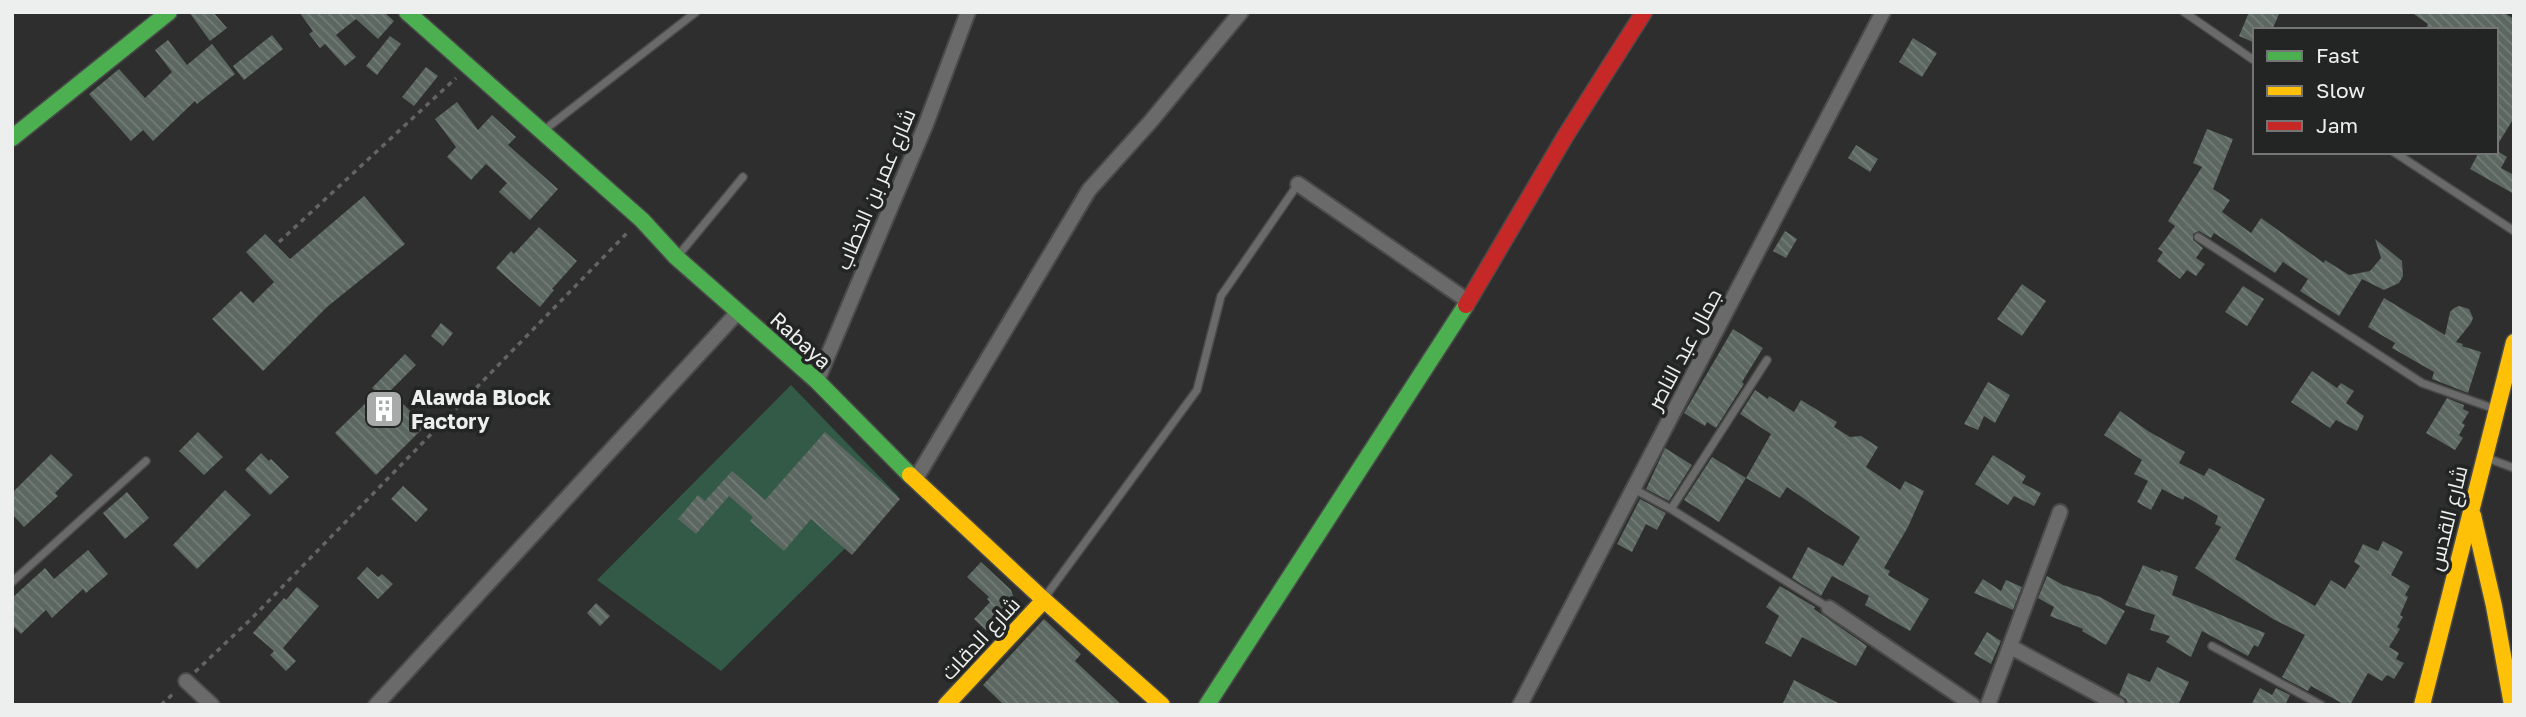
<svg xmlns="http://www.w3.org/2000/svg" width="2526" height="717" viewBox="0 0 2526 717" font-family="'Golos Text',Cairo,sans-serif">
	<defs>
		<pattern id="building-back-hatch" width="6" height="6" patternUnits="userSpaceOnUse" patternTransform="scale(1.75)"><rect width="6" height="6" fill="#5b6760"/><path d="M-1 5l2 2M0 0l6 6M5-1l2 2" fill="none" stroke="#737d77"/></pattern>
	</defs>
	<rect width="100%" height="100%" fill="#2d2e2d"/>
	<!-- grass -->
	<path fill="#335a46" d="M 791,385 L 898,496 L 721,671 L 597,580 Z"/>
	<!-- building -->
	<path fill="url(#building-back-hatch)" d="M 189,12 L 213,12 L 227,28 L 210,41 Z
		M 299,12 L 384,12 L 394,21 L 378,39 L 356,19 L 336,35 L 356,57 L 345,66 L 325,44 L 320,48 L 309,34 L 313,31 Z
		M 2249,12 L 2280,12 L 2272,30 L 2255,30 L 2255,43 L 2239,36 Z
		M 2411,12 L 2503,12 L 2514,19 L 2514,118 L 2496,147 L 2496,30 L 2425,30 L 2428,24 Z
		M 272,35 L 283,49 L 244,80 L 233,66 Z
		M 390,36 L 401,44 L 377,75 L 366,66 Z
		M 1913,38 L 1937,53 L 1922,77 L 1899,62 Z
		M 168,40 L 187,65 L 212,44 L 235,74 L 197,104 L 195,101 L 153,141 L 143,130 L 131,141 L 89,94 L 119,69 L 145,98 L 172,72 L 155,50 Z
		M 426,67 L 438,76 L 414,106 L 402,97 Z
		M 457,102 L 478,130 L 492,115 L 516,137 L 508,145 L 558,189 L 530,220 L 499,192 L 507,183 L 486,164 L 471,180 L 447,157 L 456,147 L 435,119 Z
		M 2207,129 L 2233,139 L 2213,189 L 2230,200 L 2222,212 L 2251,233 L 2261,218 L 2324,263 L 2325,260 L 2349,275 L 2370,271 L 2381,258 L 2375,239 L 2402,261 L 2403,276 L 2399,283 L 2384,290 L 2362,279 L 2339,316 L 2300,291 L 2308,279 L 2283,262 L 2275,273 L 2214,233 L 2211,238 L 2199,231 L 2193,234 L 2193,240 L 2203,248 L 2196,258 L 2205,264 L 2196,276 L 2187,270 L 2180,279 L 2157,261 L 2163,252 L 2158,249 L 2175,226 L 2168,221 L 2202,167 L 2193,163 Z
		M 1856,145 L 1878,159 L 1870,172 L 1848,158 Z
		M 2479,152 L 2499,152 L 2507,157 L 2501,168 L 2514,175 L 2514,194 L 2470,169 Z
		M 364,196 L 405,244 L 327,307 L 263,371 L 212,319 L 241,291 L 253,303 L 274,282 L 246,252 L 265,234 L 290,259 Z
		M 539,227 L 577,261 L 552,289 L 554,290 L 540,307 L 496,268 L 511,251 L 514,254 Z
		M 1785,231 L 1797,239 L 1786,258 L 1773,251 Z
		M 2022,284 L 2046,301 L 2022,336 L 1997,319 Z
		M 2243,286 L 2264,299 L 2247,326 L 2225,312 Z
		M 2384,298 L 2445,335 L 2450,312 L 2454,308 L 2459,306 L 2469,309 L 2473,318 L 2471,323 L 2456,342 L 2463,344 L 2462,346 L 2481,352 L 2468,393 L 2432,379 L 2434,372 L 2392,348 L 2395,343 L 2368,327 Z
		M 441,323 L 453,333 L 443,346 L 431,336 Z
		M 1733,329 L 1763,348 L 1742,382 L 1744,384 L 1716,428 L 1707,422 L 1705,426 L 1684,413 Z
		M 405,354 L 416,365 L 390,391 L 425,426 L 376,475 L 335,433 L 377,392 L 372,388 Z
		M 2312,371 L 2337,388 L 2341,383 L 2354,391 L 2346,403 L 2364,416 L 2357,431 L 2336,420 L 2330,428 L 2291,402 Z
		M 1988,382 L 2010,395 L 1995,423 L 1984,416 L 1978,430 L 1964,424 Z
		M 1755,390 L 1768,399 L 1769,396 L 1794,412 L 1801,400 L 1837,422 L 1834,427 L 1850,437 L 1861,436 L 1878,447 L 1866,467 L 1900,490 L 1905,481 L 1924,491 L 1908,527 L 1884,568 L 1890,571 L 1888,575 L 1929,599 L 1910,631 L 1865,605 L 1869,596 L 1832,576 L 1821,596 L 1792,578 L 1808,547 L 1843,566 L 1860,537 L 1787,487 L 1780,498 L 1746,478 L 1771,434 L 1740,414 Z
		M 2447,398 L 2464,405 L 2463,409 L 2469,412 L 2462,423 L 2465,425 L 2459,435 L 2463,438 L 2455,450 L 2426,433 Z
		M 2120,411 L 2148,431 L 2185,452 L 2179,463 L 2204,476 L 2209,468 L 2265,499 L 2235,559 L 2315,606 L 2331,580 L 2345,589 L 2360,566 L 2354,562 L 2363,544 L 2378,551 L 2383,541 L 2403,552 L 2391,575 L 2410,586 L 2405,595 L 2408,597 L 2400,615 L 2403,617 L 2397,627 L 2400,629 L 2389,647 L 2399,653 L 2396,659 L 2404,663 L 2394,679 L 2387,675 L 2382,681 L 2368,673 L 2350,705 L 2345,705 L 2311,686 L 2308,691 L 2282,677 L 2305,635 L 2273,619 L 2195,568 L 2221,527 L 2215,524 L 2218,516 L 2185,496 L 2183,500 L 2162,489 L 2151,510 L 2137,502 L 2148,481 L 2134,474 L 2142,460 L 2104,435 Z
		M 198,432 L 223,457 L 204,475 L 179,451 Z
		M 825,432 L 900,499 L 852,555 L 811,519 L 784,551 L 750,521 L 753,517 L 729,496 L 696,534 L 678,519 L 698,495 L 705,501 L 732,471 L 765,500 Z
		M 1665,448 L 1692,465 L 1669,501 L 1646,489 Z
		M 261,453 L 269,461 L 271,459 L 289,477 L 270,495 L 245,470 Z
		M 51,454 L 73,475 L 55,493 L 58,496 L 24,527 L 12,514 L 12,493 Z
		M 1993,455 L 2026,476 L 2022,483 L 2041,493 L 2034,506 L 2014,496 L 2008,505 L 1975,484 Z
		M 1712,457 L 1746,478 L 1719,522 L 1684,500 Z
		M 403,486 L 428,509 L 416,522 L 391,499 Z
		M 225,490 L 251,515 L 197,569 L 173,545 Z
		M 127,492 L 149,518 L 125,539 L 103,513 Z
		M 1640,499 L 1666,513 L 1657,530 L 1646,524 L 1632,552 L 1617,544 Z
		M 88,550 L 108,574 L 86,593 L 83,589 L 52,618 L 46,610 L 21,634 L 12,625 L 12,598 L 45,568 L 54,579 Z
		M 981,562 L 1011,590 L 1014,598 L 1010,606 L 987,631 L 974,619 L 990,602 L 987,599 L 989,597 L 967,577 Z
		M 2143,565 L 2160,572 L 2161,570 L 2178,576 L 2172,595 L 2265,633 L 2258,647 L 2254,645 L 2248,656 L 2202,631 L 2191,657 L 2166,642 L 2170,636 L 2150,630 L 2155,615 L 2125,605 Z
		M 367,567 L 378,577 L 382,574 L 393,584 L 378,599 L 357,578 Z
		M 2047,576 L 2063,585 L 2100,597 L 2125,611 L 2106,645 L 2082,631 L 2083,629 L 2050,616 L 2054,607 L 2038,598 Z
		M 1983,579 L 2001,591 L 2006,580 L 2022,587 L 2013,610 L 1974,593 Z
		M 1780,586 L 1815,607 L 1814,609 L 1824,616 L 1867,646 L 1856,666 L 1802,637 L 1791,657 L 1765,643 L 1779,616 L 1766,607 Z
		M 297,587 L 319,606 L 283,648 L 296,661 L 286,671 L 270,655 L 274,651 L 253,633 L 284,598 L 286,600 Z
		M 596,603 L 610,616 L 600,626 L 587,613 Z
		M 1044,619 L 1081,654 L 1075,661 L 1122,705 L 1004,705 L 983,685 Z
		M 1987,632 L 2001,641 L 1991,664 L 1974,654 Z
		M 2157,667 L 2189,682 L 2178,705 L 2128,705 L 2126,699 L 2119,695 L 2128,673 L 2150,682 Z
		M 1794,680 L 1842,705 L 1782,705 Z
		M 2260,688 L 2272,695 L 2276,688 L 2290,695 L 2286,703 L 2291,705 L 2251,705 Z"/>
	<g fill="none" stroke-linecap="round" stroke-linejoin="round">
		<defs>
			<path id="lane" d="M 2184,12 L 2255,61
				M 543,131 L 696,12
				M 2394,152 L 2514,231
				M 2198,237 L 2422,383 L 2495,409
				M 677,257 L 743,177
				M 2487,458 L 2514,468
				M 1634,489 L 1671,509 L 1829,608
				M 1671,509 L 1767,360
				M 12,582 L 146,461
				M 1045,597 L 1197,390 L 1221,296 L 1298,184
				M 2212,646 L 2321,705"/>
			<path id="street" d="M 1298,184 L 1468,301
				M 817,381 L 926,124 L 968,12
				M 915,480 L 1089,190 L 1151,121 L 1241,12
				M 1829,608 L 1973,705
				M 2011,647 L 2118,705
				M 186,681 L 212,705
				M 376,705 L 738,312
				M 1520,705 L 1883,12
				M 1988,705 L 2060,512"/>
			<path id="fast" d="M 407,12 L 642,220 L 676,257 L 817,381 L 910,475
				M 12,138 L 169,12
				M 1207,705 L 1466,305"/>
			<path id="slow" d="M 910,475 L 1044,600 L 1162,705
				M 2473,515 L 2494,606 L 2512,705
				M 946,705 L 1044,600
				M 2422,705 L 2514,342"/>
			<path id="jam" d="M 1466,305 L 1566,135 L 1644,12"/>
		</defs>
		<!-- lane casing -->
		<use href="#lane" stroke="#494a49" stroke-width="10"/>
		<!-- street casing -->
		<use href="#street" stroke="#494a49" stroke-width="18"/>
		<!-- fast casing -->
		<use href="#fast" stroke="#494a49" stroke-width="19"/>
		<!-- slow casing -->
		<use href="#slow" stroke="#494a49" stroke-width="19"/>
		<!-- jam casing -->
		<use href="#jam" stroke="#494a49" stroke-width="19"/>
		<!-- path -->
		<path stroke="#636463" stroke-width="3.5" stroke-dasharray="5 5" stroke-linecap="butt" d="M 279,242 L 456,78
			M 195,672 L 251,619 L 629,231
			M 161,705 L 175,692"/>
		<!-- lane -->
		<use href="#lane" stroke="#696a69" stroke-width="7"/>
		<!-- street -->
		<use href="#street" stroke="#696a69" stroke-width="14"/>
		<!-- fast -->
		<use href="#fast" stroke="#4caf50" stroke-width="16"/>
		<!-- slow -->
		<use href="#slow" stroke="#ffc107" stroke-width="16"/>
		<!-- jam -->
		<use href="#jam" stroke="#c62828" stroke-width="16"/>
	</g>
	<!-- icons -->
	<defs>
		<symbol id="building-square" viewBox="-11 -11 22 22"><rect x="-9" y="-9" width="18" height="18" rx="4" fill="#a9abaa" stroke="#222523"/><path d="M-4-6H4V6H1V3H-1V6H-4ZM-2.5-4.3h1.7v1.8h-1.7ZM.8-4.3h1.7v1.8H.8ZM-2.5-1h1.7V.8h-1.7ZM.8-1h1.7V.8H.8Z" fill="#fff"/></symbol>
	</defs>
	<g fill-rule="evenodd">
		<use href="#building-square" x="362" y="387" width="44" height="44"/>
	</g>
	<g text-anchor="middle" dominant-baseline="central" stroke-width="7" stroke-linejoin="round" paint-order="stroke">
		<!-- street labels -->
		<g font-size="21" fill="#ecefed" stroke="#222523">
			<text transform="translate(875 189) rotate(-67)">شارع عمر بن الخطاب</text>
			<text transform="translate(801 340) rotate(42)">Rabaya</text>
			<text transform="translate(1684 349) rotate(-62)">جمال عبد الناصر</text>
			<text transform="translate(2447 518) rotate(-76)">شارع القدس</text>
			<text transform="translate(980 638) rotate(-47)">شارع الدقات</text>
		</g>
		<!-- poi labels -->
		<g font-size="21" font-weight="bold" fill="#ecefed" stroke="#222523" text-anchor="start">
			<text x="411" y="397">Alawda Block<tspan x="411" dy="24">Factory</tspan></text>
		</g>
	</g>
	<!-- border -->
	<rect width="2526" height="717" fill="none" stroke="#ecefed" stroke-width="28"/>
	<!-- legend -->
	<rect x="2253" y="28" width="245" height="126" fill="#222523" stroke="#737674" stroke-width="2"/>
	<rect x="2267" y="51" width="35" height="10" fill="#4caf50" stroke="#737674" stroke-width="2"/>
	<text x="2316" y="63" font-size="21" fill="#ecefed">Fast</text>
	<rect x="2267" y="86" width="35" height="10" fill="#ffc107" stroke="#737674" stroke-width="2"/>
	<text x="2316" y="98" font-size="21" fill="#ecefed">Slow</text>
	<rect x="2267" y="121" width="35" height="10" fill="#c62828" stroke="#737674" stroke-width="2"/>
	<text x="2316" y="133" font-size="21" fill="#ecefed">Jam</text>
</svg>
